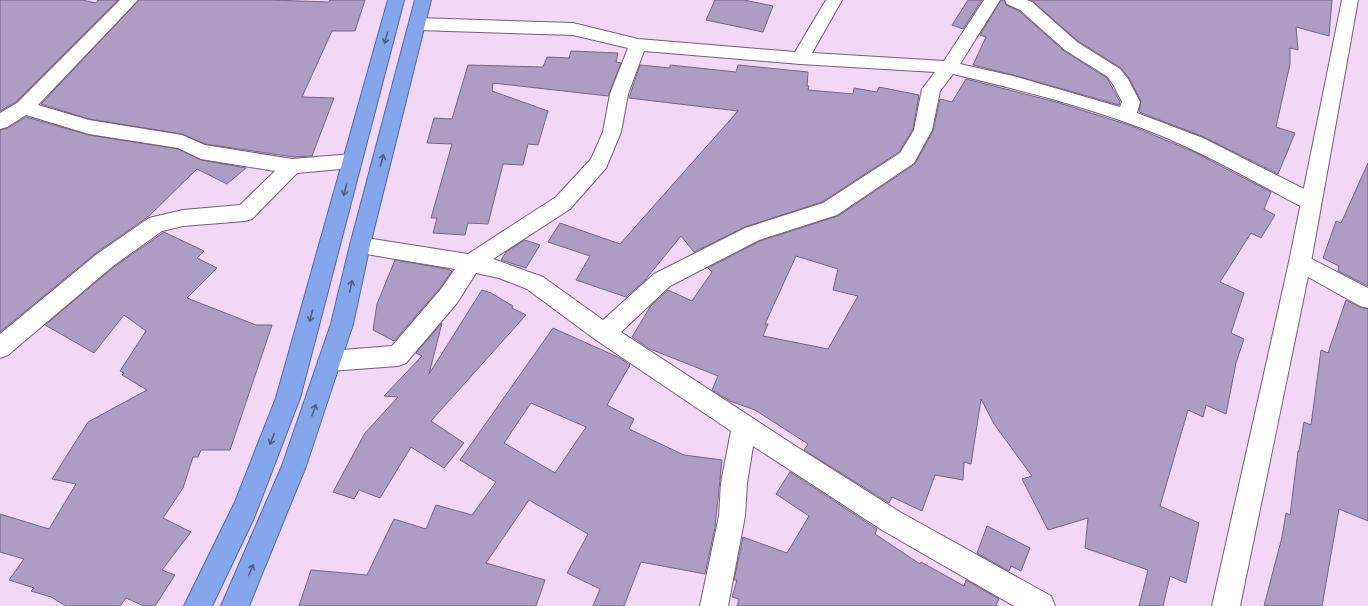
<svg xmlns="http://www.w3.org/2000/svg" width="1368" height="606" viewBox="0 0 1368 606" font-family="'PT Sans Narrow',sans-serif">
	<rect width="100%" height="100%" fill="#f3d7f7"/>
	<!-- building -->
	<path fill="#ab9ec2" stroke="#726586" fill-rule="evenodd" d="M 0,0 L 82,0 L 96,3 L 98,0 L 118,0 L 16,102 L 0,111 Z
		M 139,0 L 270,0 L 329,2 L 330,0 L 365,0 L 355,31 L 332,31 L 302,97 L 334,98 L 312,156 L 294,157 L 205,144 L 182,134 L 89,119 L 41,104 Z
		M 715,0 L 744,0 L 773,6 L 763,32 L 706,20 Z
		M 968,0 L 982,0 L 963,29 L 952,25 Z
		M 1001,0 L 1004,0 L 1006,5 L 1019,11 L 1064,51 L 1107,78 L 1120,102 L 1119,105 L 1013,75 L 973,65 L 986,37 L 980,35 Z
		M 1031,0 L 1332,0 L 1329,36 L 1296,27 L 1298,50 L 1290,48 L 1290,64 L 1276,127 L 1295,133 L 1278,174 L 1204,137 L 1139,112 L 1141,101 L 1129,78 L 1121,68 L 1078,41 Z
		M 571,51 L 618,53 L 616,62 L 621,63 L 608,96 L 493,83 L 492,91 L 548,111 L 538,145 L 528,144 L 523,165 L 503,164 L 488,224 L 468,223 L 465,235 L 433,233 L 437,218 L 431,218 L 452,144 L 427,143 L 434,118 L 452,119 L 468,65 L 543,67 L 547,57 L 569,58 Z
		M 640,65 L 670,68 L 670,65 L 736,72 L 738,65 L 808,72 L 807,86 L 809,86 L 808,90 L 853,94 L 854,88 L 877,92 L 879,87 L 919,95 L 913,129 L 899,152 L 822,202 L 745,227 L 694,252 L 681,236 L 645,280 L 626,297 L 576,280 L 590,256 L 548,242 L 560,223 L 620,244 L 738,111 L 629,98 Z
		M 966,79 L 1056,102 L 1132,126 L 1194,152 L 1271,192 L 1264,209 L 1275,215 L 1261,238 L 1251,233 L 1220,282 L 1244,293 L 1231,333 L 1244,339 L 1236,363 L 1226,414 L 1206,405 L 1203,417 L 1188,410 L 1160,506 L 1199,523 L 1186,583 L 1170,576 L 1163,606 L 1139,606 L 1148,570 L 1085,548 L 1088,518 L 1048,530 L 1022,479 L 1032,476 L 994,424 L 981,399 L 971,464 L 964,462 L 963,480 L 935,475 L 922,511 L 892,497 L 889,503 L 804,450 L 808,444 L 755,410 L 730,401 L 712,390 L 718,376 L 650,349 L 632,337 L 650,307 L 668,290 L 692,301 L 712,272 L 708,268 L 760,241 L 838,216 L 915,164 L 933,131 L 940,99 L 952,102 ZM 796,256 L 838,269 L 833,290 L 858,296 L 828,349 L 763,336 L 768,324 L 765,324 Z
		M 26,117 L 89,135 L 178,149 L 201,160 L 246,168 L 227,184 L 197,169 L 149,216 L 96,253 L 0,332 L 0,130 L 8,128 Z
		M 1368,163 L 1368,286 L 1338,271 L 1339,266 L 1323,258 L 1336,221 L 1341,223 Z
		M 164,232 L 204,251 L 197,258 L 217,268 L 187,298 L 256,325 L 272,325 L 230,450 L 201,450 L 198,457 L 193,457 L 183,488 L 163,518 L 191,532 L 162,570 L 175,575 L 155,606 L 144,606 L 126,598 L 120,606 L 66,606 L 51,597 L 31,591 L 34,588 L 9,580 L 24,559 L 0,552 L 0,514 L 49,529 L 76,484 L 52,479 L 88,422 L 147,390 L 122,375 L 124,373 L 120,371 L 146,331 L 124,315 L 94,353 L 45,325 L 114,267 Z
		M 525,240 L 540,245 L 526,268 L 501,260 L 506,252 Z
		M 395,260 L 447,269 L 452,271 L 440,288 L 394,341 L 373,330 L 377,304 Z
		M 482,290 L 491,293 L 513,306 L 512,308 L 526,315 L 431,421 L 464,443 L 444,468 L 411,447 L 380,498 L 359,490 L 354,499 L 333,492 L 365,433 L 398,397 L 384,396 L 422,356 L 416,353 L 442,323 L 429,374 Z
		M 1346,300 L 1359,307 L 1368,309 L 1368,521 L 1339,509 L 1322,606 L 1264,606 L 1282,537 L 1286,513 L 1290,515 L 1298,451 L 1299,451 L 1304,422 L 1311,425 L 1321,350 L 1328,353 Z
		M 553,328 L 620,358 L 630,365 L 607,405 L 634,419 L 629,429 L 684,455 L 722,460 L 715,527 L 705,574 L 641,562 L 624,606 L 593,606 L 600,589 L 567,573 L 588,534 L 529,500 L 486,563 L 545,580 L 536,606 L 299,606 L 311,570 L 367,575 L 394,519 L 426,529 L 436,505 L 472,515 L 496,482 L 460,460 ZM 531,403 L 586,427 L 555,473 L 504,443 Z
		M 790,472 L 877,529 L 875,534 L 920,564 L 921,562 L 964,586 L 966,580 L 999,599 L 996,605 L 998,606 L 737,606 L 739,599 L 732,597 L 737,580 L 734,580 L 743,537 L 787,553 L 809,516 L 776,494 Z
		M 987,526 L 1030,548 L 1021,571 L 1011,566 L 1009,571 L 977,553 Z"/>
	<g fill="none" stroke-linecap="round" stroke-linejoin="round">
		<defs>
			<path id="minor" d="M 120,0 L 138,0 L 38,105 L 89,120 L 182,135 L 205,145 L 292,159 L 352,154 L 359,156 L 362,161 L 359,166 L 352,168 L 297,173 L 252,219 L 245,221 L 183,226 L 162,231 L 113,266 L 8,355 L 0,358 L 0,334 L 97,254 L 149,218 L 183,210 L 240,205 L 275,171 L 201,159 L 178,148 L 89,134 L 26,115 L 7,127 L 0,129 L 0,113 L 17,103 Z
				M 826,0 L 842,0 L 812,53 L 944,61 L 984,0 L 1000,0 L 960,64 L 1013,76 L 1120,107 L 1122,102 L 1114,86 L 1108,77 L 1065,50 L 1020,10 L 1007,4 L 1005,0 L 1027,0 L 1032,2 L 1077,42 L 1120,69 L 1128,79 L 1140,102 L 1137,113 L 1203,138 L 1318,196 L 1321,202 L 1318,208 L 1311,210 L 1304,208 C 1255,182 1208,155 1157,134 C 1093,108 1020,90 953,74 L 940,91 L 932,130 L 914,163 L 837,215 L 759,240 L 670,286 L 621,332 L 797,447 L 900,512 L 1051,596 L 1055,606 L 1014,606 L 882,530 L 753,446 L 747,483 L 745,516 L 728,606 L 700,606 L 719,516 L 721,483 L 731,431 L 596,340 L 527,289 L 499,278 L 476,273 L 457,303 L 406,363 L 398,366 L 330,371 L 322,368 L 318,361 L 322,354 L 330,351 L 392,346 L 441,289 L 455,269 L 360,253 L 353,251 L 350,245 L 353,239 L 360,237 L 468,254 L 556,197 L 591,159 L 603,132 L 610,94 L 628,48 L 573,35 L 418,30 L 412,28 L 410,24 L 412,20 L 418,18 L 573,23 L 638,39 L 795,52 ZM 644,51 L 800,64 L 935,72 L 922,89 L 914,130 L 900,153 L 823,203 L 745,228 L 654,274 L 603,320 L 543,277 L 493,259 L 570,209 L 606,168 L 621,132 L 628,94 Z
				M 1300,253 L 1368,288 L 1368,308 L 1360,306 L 1292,268 L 1289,262 L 1292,256 Z"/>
			<path id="tertiary" d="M 1342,0 L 1358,0 L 1311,262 L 1240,606 L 1212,606 L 1289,262 Z"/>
			<path id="trunk" d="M 388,0 L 404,0 L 300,398 L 254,518 L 212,606 L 184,606 L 235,502 L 276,398 Z
				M 415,0 L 431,0 L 370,245 L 353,324 L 306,466 L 249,606 L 221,606 L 282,466 L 331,324 L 350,245 Z"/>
		</defs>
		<!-- minor casing -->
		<use href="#minor" stroke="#765d79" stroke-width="2"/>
		<!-- tertiary casing -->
		<use href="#tertiary" stroke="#765d79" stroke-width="2"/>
		<!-- trunk casing -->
		<use href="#trunk" stroke="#516aa5" stroke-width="2"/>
		<!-- minor -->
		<use href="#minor" fill="#fff" fill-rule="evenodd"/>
		<!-- tertiary -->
		<use href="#tertiary" fill="#fff" fill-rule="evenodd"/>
		<!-- trunk -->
		<use href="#trunk" fill="#83a7ea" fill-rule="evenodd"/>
	</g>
	<!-- one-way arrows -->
	<defs><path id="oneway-shaft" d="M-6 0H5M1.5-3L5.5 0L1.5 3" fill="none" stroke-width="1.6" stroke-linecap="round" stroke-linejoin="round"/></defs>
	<g stroke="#545e83">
		<use href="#oneway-shaft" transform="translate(386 38) rotate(105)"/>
		<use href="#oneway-shaft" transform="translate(382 160) rotate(-75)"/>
		<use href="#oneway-shaft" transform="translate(345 190) rotate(105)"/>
		<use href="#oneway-shaft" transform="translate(351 286) rotate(-77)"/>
		<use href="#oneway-shaft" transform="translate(311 316) rotate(105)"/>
		<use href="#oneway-shaft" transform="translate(314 410) rotate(-71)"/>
		<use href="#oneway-shaft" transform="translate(272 439) rotate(112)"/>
		<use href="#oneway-shaft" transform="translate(251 570) rotate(-67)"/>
	</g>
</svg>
